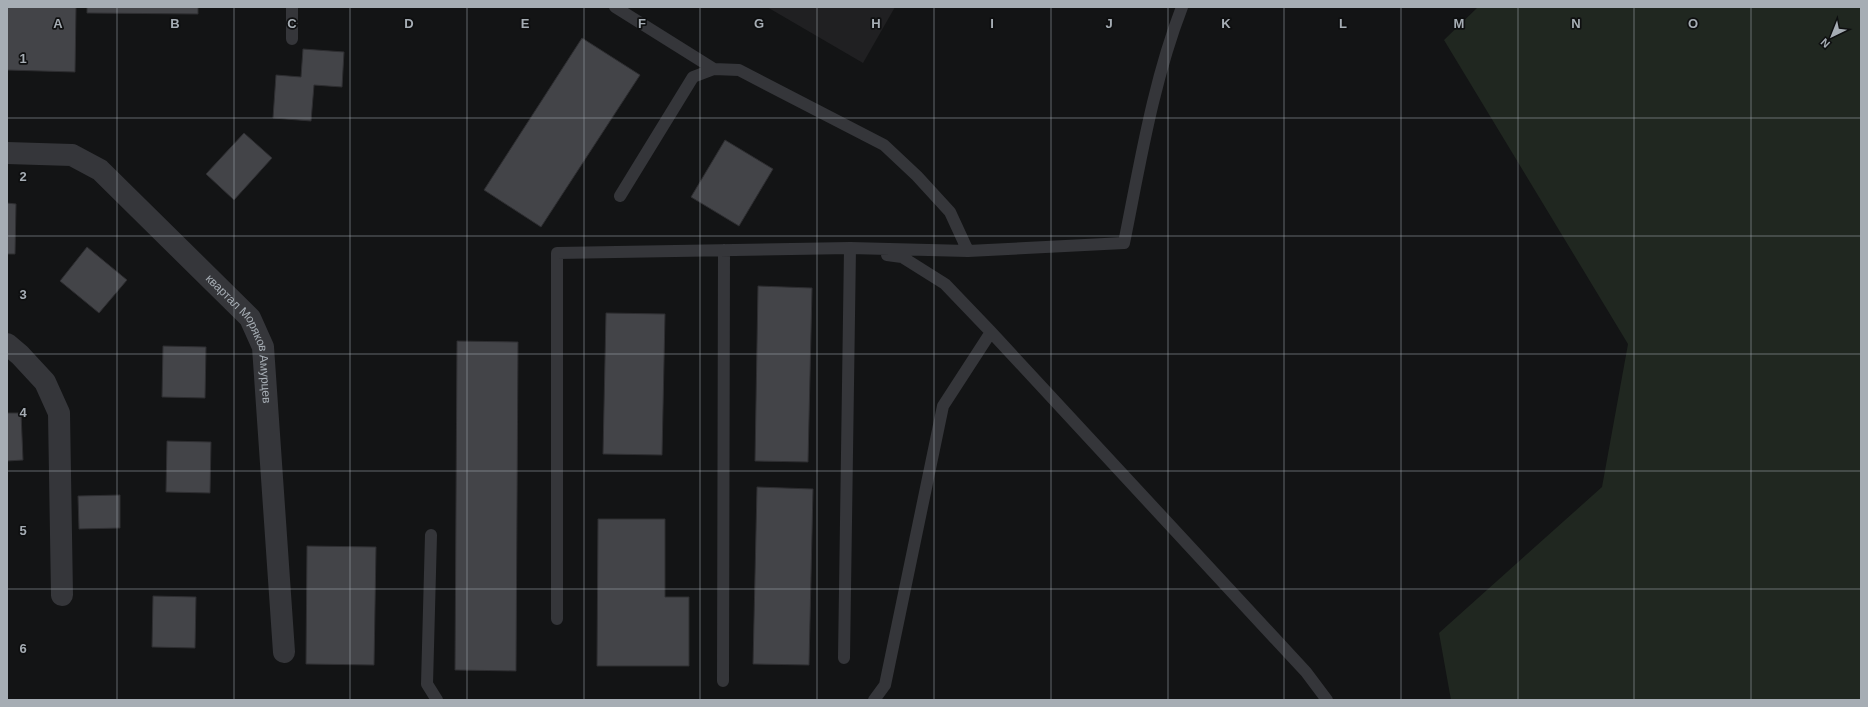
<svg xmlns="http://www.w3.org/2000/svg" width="1868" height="707" viewBox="0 0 1868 707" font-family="Helvetica,sans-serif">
	<rect width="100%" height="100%" fill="#131415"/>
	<!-- built -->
	<path fill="#202022" d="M 767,7 L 895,7 L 863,63 Z"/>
	<!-- green -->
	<path fill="#202720" d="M 1478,7 L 1861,7 L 1861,700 L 1451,700 L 1439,633 L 1602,487 L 1628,344 L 1444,40 Z"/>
	<!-- building -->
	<path fill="#434448" stroke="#2e2e31" d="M 7,7 L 76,7 L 75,72 L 7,70 Z
		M 87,7 L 198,7 L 198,14 L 87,13 Z
		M 582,38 L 640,75 L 541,227 L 484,190 Z
		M 303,49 L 344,52 L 342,87 L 314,85 L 311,121 L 273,118 L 276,75 L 301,77 Z
		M 244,133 L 272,158 L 234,200 L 206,174 Z
		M 725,140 L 773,169 L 739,226 L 691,197 Z
		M 7,203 L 16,204 L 15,254 L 7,254 Z
		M 87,247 L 127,280 L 99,313 L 60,281 Z
		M 758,286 L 812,288 L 808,462 L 755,461 Z
		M 606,313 L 665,314 L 662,455 L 603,454 Z
		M 457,341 L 518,342 L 516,671 L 455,670 Z
		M 163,346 L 206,347 L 205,398 L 162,397 Z
		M 7,413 L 21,413 L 23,460 L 7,461 Z
		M 167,441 L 211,442 L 210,493 L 166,492 Z
		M 757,487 L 813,489 L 809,665 L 753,664 Z
		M 120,495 L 120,528 L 79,529 L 78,496 Z
		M 598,519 L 665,519 L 665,597 L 689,597 L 689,666 L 597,666 Z
		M 307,546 L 376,547 L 374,665 L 306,664 Z
		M 153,596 L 196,597 L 195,648 L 152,647 Z"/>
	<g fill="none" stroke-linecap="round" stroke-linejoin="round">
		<!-- service -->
		<path stroke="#35363a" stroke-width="12" d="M 292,7 L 292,39
			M 615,7 L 714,69
			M 620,196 L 693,77 L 714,69 L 739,70 L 884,145 L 917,176 L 950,212 L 968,251
			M 887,255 L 902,257 L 945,284 L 991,332 L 1306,672 L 1327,700
			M 431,535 L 427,684 L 437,700
			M 557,619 L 557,253 L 850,248 L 968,251 L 1124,243 C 1140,164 1153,82 1182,7
			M 844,658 L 850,248
			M 723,681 L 724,250
			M 874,700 L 885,685 L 943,406 L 991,332"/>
		<!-- minor -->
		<g stroke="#35363a" stroke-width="22">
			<path id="s1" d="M 7,153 L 72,155 L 100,170 L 250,318 L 263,347 L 284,652"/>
			<path d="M 7,344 L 20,355 L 45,382 L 59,413 L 62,595"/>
		</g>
	</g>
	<!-- grid -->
	<path fill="none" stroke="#a6adb4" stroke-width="1" stroke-opacity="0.55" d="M 117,7 L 117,700M 234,7 L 234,700M 350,7 L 350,700M 467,7 L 467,700M 584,7 L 584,700M 700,7 L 700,700M 817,7 L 817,700M 934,7 L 934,700M 1051,7 L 1051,700M 1168,7 L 1168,700M 1284,7 L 1284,700M 1401,7 L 1401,700M 1518,7 L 1518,700M 1634,7 L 1634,700M 1751,7 L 1751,700M 7,118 L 1861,118M 7,236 L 1861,236M 7,354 L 1861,354M 7,471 L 1861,471M 7,589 L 1861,589"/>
	<g text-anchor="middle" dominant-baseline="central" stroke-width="3.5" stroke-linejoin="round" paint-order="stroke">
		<!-- street labels -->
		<g font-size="12" fill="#a6adb4" stroke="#0e0f10">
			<text stroke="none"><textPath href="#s1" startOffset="322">квартал Моряков Амурцев</textPath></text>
		</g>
	</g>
	<g font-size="13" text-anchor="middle" font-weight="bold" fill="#a6adb4" stroke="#0e0f10" stroke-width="3.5" stroke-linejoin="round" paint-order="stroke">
		<text x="58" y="28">A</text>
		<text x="175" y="28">B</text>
		<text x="292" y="28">C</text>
		<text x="409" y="28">D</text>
		<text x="525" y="28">E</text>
		<text x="642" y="28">F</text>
		<text x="759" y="28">G</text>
		<text x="876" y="28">H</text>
		<text x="992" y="28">I</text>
		<text x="1109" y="28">J</text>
		<text x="1226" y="28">K</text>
		<text x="1343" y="28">L</text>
		<text x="1459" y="28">M</text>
		<text x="1576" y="28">N</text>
		<text x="1693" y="28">O</text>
		<text x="23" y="63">1</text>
		<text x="23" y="181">2</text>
		<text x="23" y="299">3</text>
		<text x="23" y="417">4</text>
		<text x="23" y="535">5</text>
		<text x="23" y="653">6</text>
	</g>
	<!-- border -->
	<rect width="1868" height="707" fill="none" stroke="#a6adb4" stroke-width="16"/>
	<!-- north arrow -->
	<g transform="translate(1832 36) rotate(223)" stroke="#0e0f10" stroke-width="3" paint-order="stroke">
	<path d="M0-3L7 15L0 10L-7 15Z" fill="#a6adb4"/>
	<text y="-6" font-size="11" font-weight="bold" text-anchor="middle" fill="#a6adb4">N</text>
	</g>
</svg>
